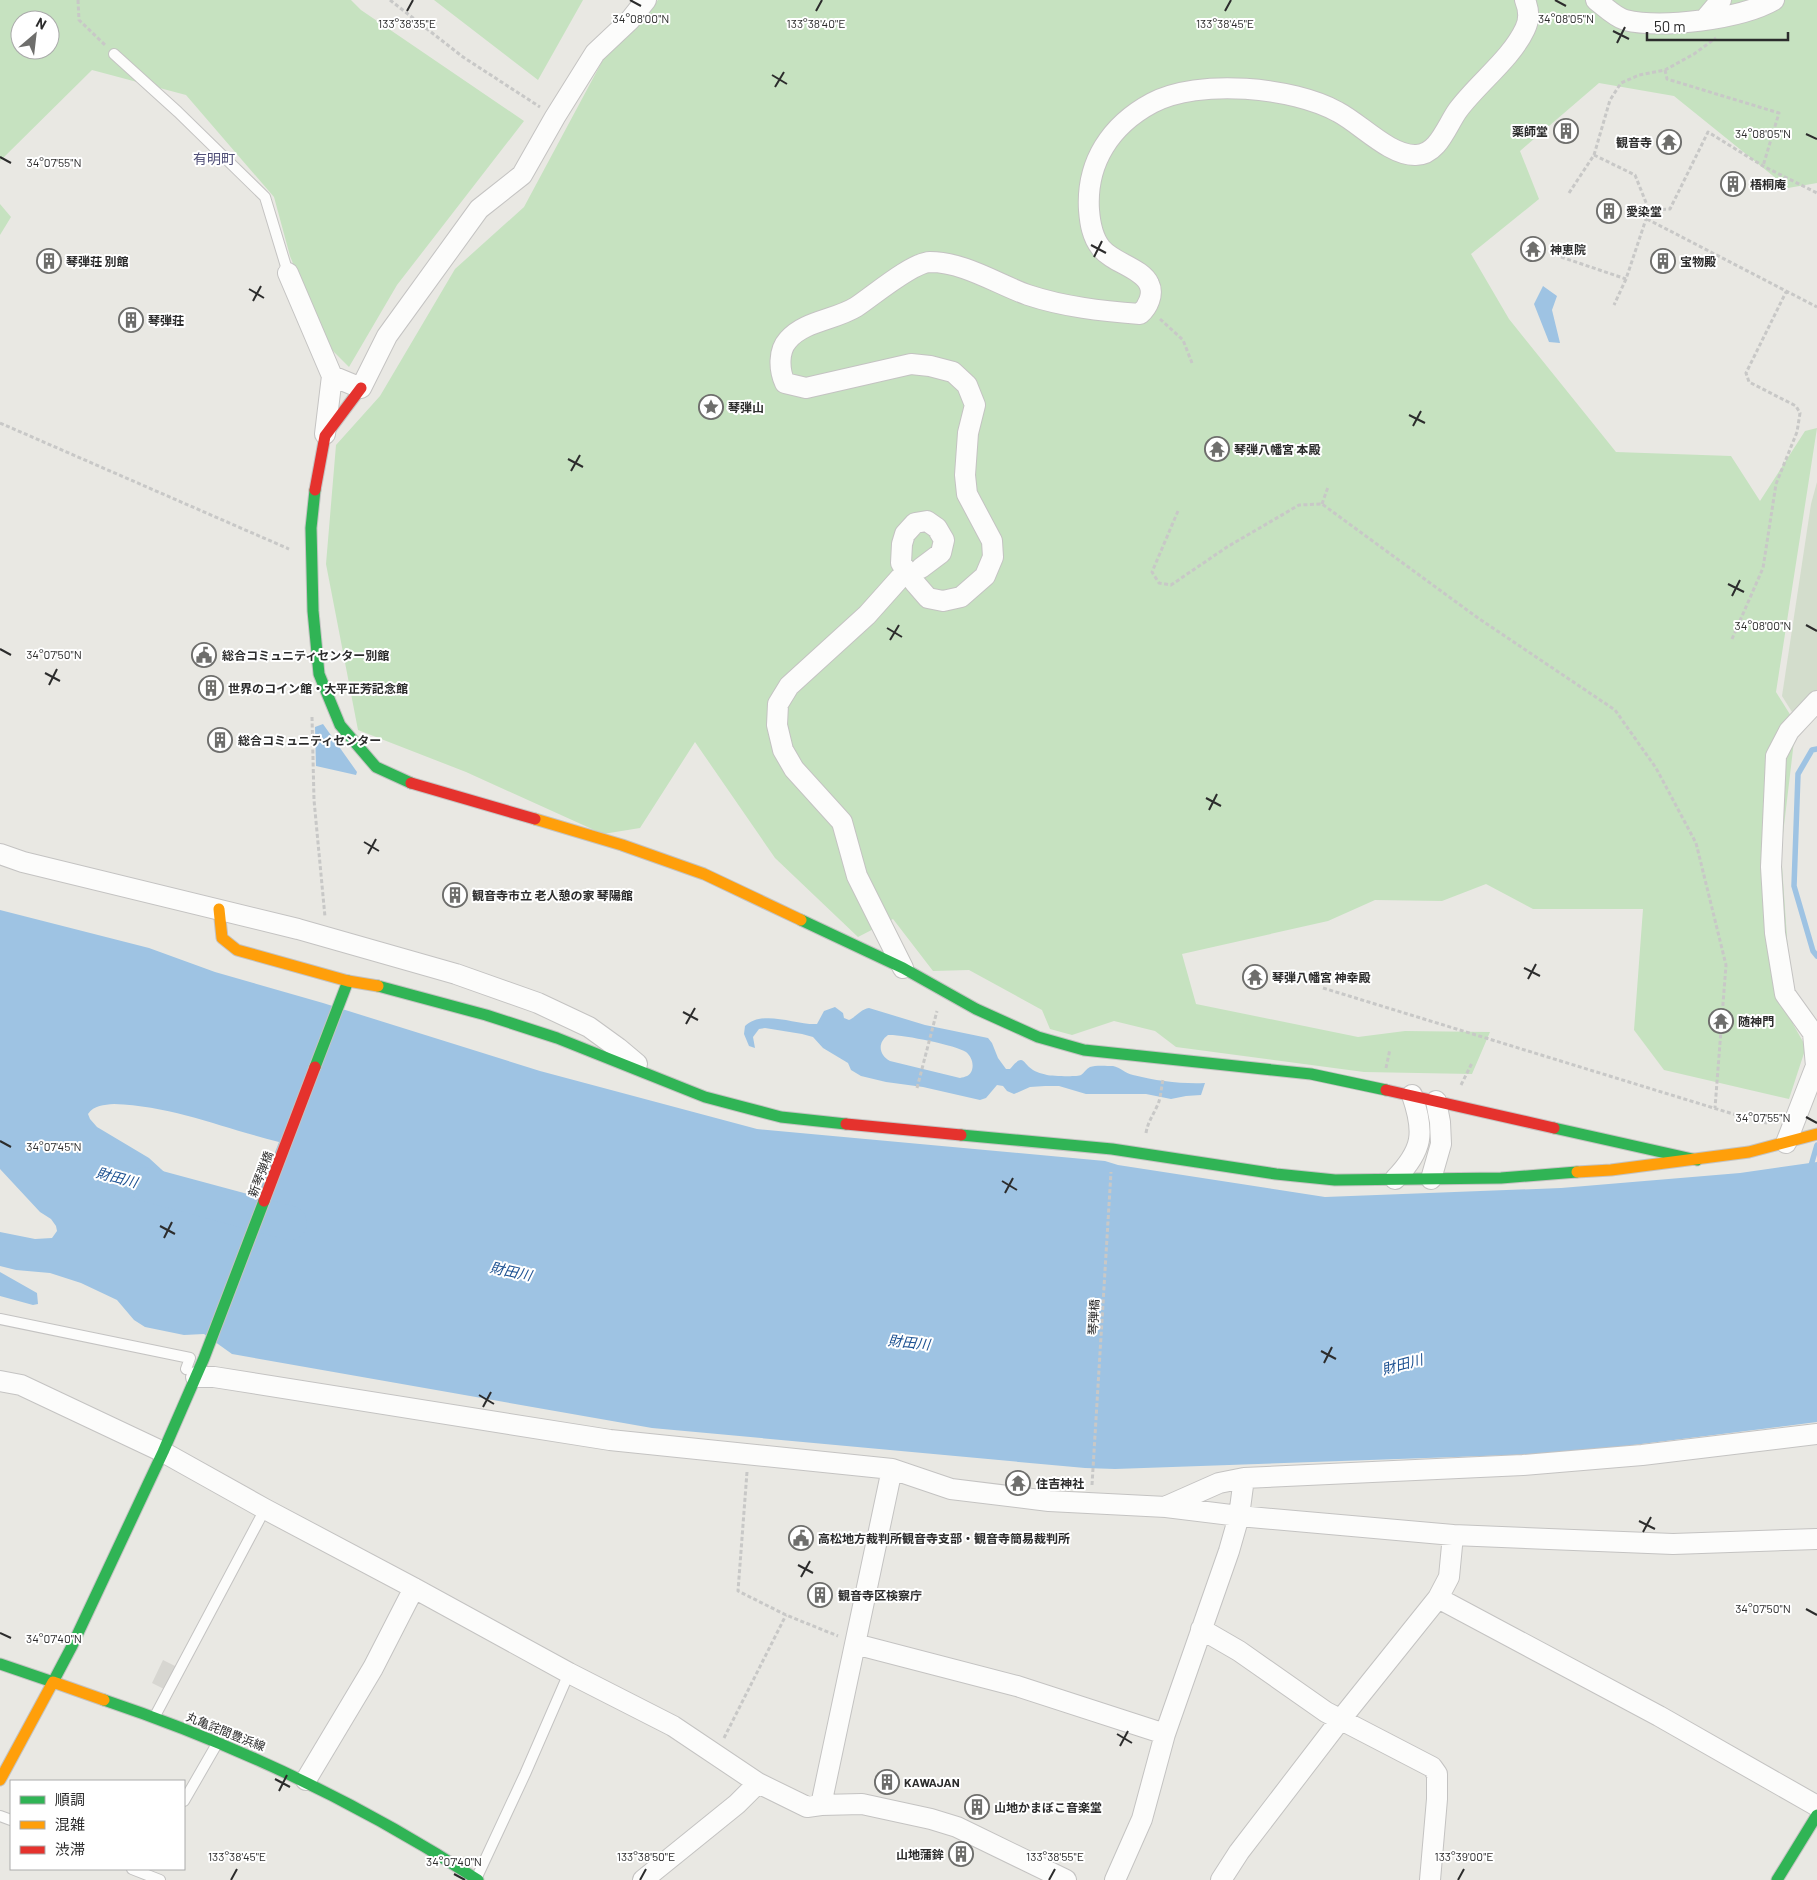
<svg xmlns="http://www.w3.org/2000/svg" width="1817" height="1880" viewBox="0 0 1817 1880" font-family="Barlow,'Noto Sans JP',sans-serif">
	<rect width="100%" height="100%" fill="#e9e8e3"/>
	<!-- green -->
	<path fill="#c6e2c0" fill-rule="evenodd" d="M 0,0 L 351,0 L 361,10 L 524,121 L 397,285 L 349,367 L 325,343 L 290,256 L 274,197 L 186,95 L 92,70 L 0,161 ZM 20,20 L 50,20 L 50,50 L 20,50 Z
		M 434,0 L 583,0 L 538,80 Z
		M 658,0 L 1817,0 L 1817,183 L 1788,188 L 1674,96 L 1599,83 L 1520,151 L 1539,199 L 1471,254 L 1509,319 L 1616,452 L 1731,456 L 1760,501 L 1805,431 L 1817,428 L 1776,692 L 1796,724 L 1781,851 L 1793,1024 L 1806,1047 L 1789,1099 L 1664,1070 L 1634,1030 L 1643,909 L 1533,909 L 1486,884 L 1442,901 L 1375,900 L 1328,921 L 1182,954 L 1196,1004 L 1358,1037 L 1405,1031 L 1490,1032 L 1472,1074 L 1364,1072 L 1176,1047 L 1155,1031 L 1114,1021 L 1072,1035 L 1050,1029 L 1042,1010 L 969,970 L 933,971 L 893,919 L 858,937 L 775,858 L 695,742 L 640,828 L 603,834 L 466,772 L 358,730 L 326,564 L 336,445 L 380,396 L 455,269 L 524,207 L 605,56 Z
		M 0,204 L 11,217 L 0,235 Z"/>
	<!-- cemetery -->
	<path fill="#d3ddcc" d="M 1817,482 L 1817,697 L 1797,720 L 1782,696 L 1811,504 Z"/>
	<!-- plaza -->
	<path fill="#d7d6d1" d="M 163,1660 L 177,1667 L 166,1690 L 152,1683 Z"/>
	<!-- water -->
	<path fill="#9ec3e3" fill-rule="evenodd" d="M 1543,286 L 1557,296 L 1552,310 L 1560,343 L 1549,342 L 1534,304 Z
		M 323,724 L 357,772 L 356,775 L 316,766 L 315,727 Z
		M 0,910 L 149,948 L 215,972 L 323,1003 L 540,1071 L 757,1129 L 1105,1161 L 1118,1165 L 1325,1197 L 1561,1188 L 1740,1173 L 1817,1162 L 1817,1422 L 1569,1453 L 1115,1469 L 1085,1468 L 652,1428 L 232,1354 L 204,1334 L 184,1335 L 145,1327 L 134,1320 L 117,1300 L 81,1283 L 50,1273 L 16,1270 L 0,1266 L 0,1232 L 35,1239 L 52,1238 L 57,1231 L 56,1226 L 51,1219 L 40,1212 L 0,1169 ZM 114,1104 C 173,1106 222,1128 279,1142 L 247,1223 L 197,1202 L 149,1158 L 97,1127 L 90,1119 L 88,1114 C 94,1105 104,1105 114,1104 Z
		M 835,1007 L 843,1013 L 844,1018 L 849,1020 C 856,1017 861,1009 869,1008 L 925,1025 L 988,1038 L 992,1043 L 998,1058 L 1006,1069 L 1010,1069 C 1024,1052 1022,1063 1033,1070 C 1036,1072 1043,1074 1047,1075 C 1051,1076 1078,1077 1081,1075 C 1084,1073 1086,1069 1090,1067 C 1095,1065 1107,1066 1113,1066 C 1120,1067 1126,1074 1133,1075 C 1157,1081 1181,1084 1205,1083 L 1201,1095 L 1186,1096 L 1171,1099 L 1146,1094 L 1086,1094 L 1059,1086 L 1045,1086 L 1030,1087 L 1014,1094 L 1007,1091 L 1003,1086 L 997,1085 L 986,1098 L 980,1100 L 923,1087 L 886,1082 L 861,1076 L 851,1070 L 848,1063 L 823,1048 L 813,1037 L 802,1034 L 765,1028 L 759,1029 L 753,1037 L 755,1048 L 749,1046 L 744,1034 L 745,1026 C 763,1009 795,1025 817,1024 L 824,1011 ZM 888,1035 C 900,1034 956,1045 966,1052 C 971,1056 974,1063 972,1070 C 970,1076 965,1077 960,1078 L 890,1061 C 879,1055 877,1043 888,1035 Z
		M 0,1272 L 37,1293 L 38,1304 L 33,1305 L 0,1296 Z"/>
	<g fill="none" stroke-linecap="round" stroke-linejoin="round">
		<!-- stream -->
		<path stroke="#9ec3e3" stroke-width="5.5" d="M 1817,749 L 1812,750 L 1798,774 L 1794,886 L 1813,951 L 1817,956
			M 1810,1169 L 1817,1145"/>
		<!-- river -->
		<path stroke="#9ec3e3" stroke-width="34" d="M 145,1184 L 290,1223"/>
		<defs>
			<path id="lane" d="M 114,54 L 178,112 L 265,197 L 288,273
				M 0,1319 L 190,1358 L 186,1369
				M 155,1716 L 265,1509
				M 184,1801 L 218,1742
				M 0,1816 L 11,1820
				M 132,1869 L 160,1880
				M 477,1877 L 525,1774 L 569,1673"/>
			<path id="street" d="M 1596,0 C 1605,7 1615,17 1625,20 C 1662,29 1741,19 1774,0
				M 1705,19 L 1721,0
				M 288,273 L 332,376 L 325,434
				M 332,376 L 361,388 L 387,336 L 479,209 L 522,175 L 555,117 L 595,53 L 630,20 L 646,0
				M 921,568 L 941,553 L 944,540 L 937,528 L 927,521 L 915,523 L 905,534 L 902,544 L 901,563 L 915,583 L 928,598 L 943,601 L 961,597 L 985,576 L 993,557 L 992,541 L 967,494 L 965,475 L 968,433 L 975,405 L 967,385 L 953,372 L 930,366 L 911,364 L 806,388 L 785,383 C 779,370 778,351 788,340 C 804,321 835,320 856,307 C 873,296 911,263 930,262 C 964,262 997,284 1028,295 C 1064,307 1102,311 1140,314 C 1148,307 1154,294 1149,284 C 1142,268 1113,263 1101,248 C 1092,237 1090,223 1089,210 C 1086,162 1111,125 1152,103 C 1199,78 1293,87 1338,112 C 1361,124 1390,156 1416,155 C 1438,155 1447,125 1458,110 C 1478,83 1511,59 1525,29 C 1530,19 1529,10 1525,0
				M 900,578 L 867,615 L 789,686 L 778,704 L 777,725 L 783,750 L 794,769 L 842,822 L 857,876 L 903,968
				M 0,854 L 23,862 L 298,929 L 456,974 L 538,1003 L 589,1027 L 618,1048 L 637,1064
				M 1786,1143 L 1816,1066 L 1813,1033 L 1785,994 L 1775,933 L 1771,867 L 1776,756 L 1789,731 L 1817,701
				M 1395,1179 C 1423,1150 1425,1133 1412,1095
				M 1431,1179 L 1441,1144 L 1440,1122 L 1436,1101
				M 196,1377 L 214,1377 L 610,1440 L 892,1469 L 951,1489 L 1049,1501 L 1166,1507 L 1239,1516 L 1453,1535 L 1673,1544 L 1817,1539
				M 0,1381 L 21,1385 L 163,1452 L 265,1509 L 414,1588 L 569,1673 L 673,1726 L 758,1783 L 807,1807 L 821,1805 L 862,1804 L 931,1819 L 957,1827 L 1066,1880
				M 1167,1506 L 1219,1483 L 1244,1478
				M 1438,1598 L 1659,1716 L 1817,1806
				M 1201,1629 L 1239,1651 L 1326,1712 L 1432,1767 L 1437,1774 L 1437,1799 L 1430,1880
				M 855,1644 L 1017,1686 L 1165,1734
				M 306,1780 L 373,1668 L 414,1588
				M 821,1805 L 892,1469
				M 643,1880 L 737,1804 L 758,1783
				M 1115,1880 L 1142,1819 L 1165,1734 L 1229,1551 L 1239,1516 L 1244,1478 L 1523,1465 L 1642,1455 L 1817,1434
				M 1221,1880 L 1239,1852 L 1341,1719 L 1438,1598 L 1449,1577 L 1453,1535"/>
			<path id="fast" d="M 315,490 L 311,528 L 313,611 L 319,674 L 340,725 L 376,767 L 411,783
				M 801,920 L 903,968 L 976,1009 L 1038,1037 L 1084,1050 L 1311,1074 L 1386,1090
				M 378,986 L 486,1015 L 557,1038 L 705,1097 L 781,1117 L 846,1124
				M 315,1067 L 348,981
				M 1554,1128 L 1697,1160
				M 961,1135 L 1112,1149 L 1276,1174 L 1335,1180 L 1501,1178 L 1577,1172
				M 0,1664 L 53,1682 L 72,1646 L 163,1452 L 204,1358 L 264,1201
				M 104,1700 C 238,1745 360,1803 478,1880
				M 1777,1880 L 1817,1815"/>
			<path id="slow" d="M 535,819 L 622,845 L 704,874 L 801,920
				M 219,909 L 222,938 L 237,950 L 348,981 L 378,986
				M 1577,1172 L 1611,1170 L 1749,1152 L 1817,1134
				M 0,1780 L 53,1682 L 104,1700"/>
			<path id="jam" d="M 315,490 L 325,436 L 361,388
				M 411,783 L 535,819
				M 1386,1090 L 1554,1128
				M 846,1124 L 961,1135
				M 264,1201 L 315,1067"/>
		</defs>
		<!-- lane casing -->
		<use href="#lane" stroke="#c4c3c2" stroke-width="12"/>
		<!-- street casing -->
		<use href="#street" stroke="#c4c3c2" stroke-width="22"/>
		<!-- fast casing -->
		<use href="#fast" stroke="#c4c3c2" stroke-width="13"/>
		<!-- slow casing -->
		<use href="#slow" stroke="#c4c3c2" stroke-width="13"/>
		<!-- jam casing -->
		<use href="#jam" stroke="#c4c3c2" stroke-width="13"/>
		<!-- path -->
		<path stroke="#c8c8c7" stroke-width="3" stroke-dasharray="4 2.5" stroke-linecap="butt" d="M 78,0 L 79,20 L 105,45
			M 390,0 L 463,57 L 540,107
			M 1665,70 L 1667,79 L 1779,113 L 1763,166
			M 1594,155 L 1635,175 L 1649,210 L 1626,279 L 1614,305
			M 1569,193 L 1594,155 L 1610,100 L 1621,83 L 1639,75 L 1665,70 L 1694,54 L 1716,38
			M 1649,210 L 1670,209 L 1708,132 L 1763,166 L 1817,193
			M 1647,219 L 1817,307
			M 1561,257 L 1626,279
			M 1160,319 L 1183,340 L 1192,363
			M 0,423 L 289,549
			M 1322,504 L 1328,487
			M 1178,511 L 1152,572 L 1159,583 L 1171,585 L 1227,547 L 1299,505 L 1322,504 L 1478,618 L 1615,710 L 1656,768 L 1696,843 L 1726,965 L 1715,1108
			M 1732,639 L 1763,568 L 1776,484 L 1797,432 L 1800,413 L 1796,406 L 1749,382 L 1746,373 L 1786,292
			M 312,717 L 314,800 L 325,917
			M 1323,988 L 1756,1121 L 1767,1123
			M 1386,1068 L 1390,1049
			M 1461,1085 L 1472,1063
			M 917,1088 L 937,1011
			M 1146,1133 C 1148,1121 1154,1114 1158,1104 C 1161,1097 1161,1088 1163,1080
			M 747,1472 L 738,1591 L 786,1615 L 838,1636
			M 1092,1485 L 1111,1172
			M 724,1738 L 786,1615"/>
		<!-- lane -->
		<use href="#lane" stroke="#fcfcfb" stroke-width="10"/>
		<!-- street -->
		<use href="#street" stroke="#fcfcfb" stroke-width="20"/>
		<!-- fast -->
		<use href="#fast" stroke="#30b455" stroke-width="11"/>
		<!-- slow -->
		<use href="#slow" stroke="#ff9f0a" stroke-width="11"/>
		<!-- jam -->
		<use href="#jam" stroke="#e5322d" stroke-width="11"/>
	</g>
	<!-- ticks -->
	<path fill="none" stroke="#2c2c2c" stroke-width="2" d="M 630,0 L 641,6M 1555,0 L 1566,6M 407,11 L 413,0M 816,11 L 822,0M 1225,11 L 1231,0M 1613,31 L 1629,39M 1617,43 L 1625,27M 772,75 L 787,84M 775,87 L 784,72M 1806,134 L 1817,139M 0,157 L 11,163M 1091,245 L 1106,253M 1094,257 L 1102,241M 249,289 L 264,298M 253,301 L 261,286M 1409,415 L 1425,423M 1413,426 L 1421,411M 568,459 L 583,467M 571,471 L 580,455M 1728,584 L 1744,592M 1732,596 L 1740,580M 1806,625 L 1817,631M 887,628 L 902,637M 890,640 L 899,625M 0,649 L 11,655M 45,673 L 60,681M 49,685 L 57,669M 1206,798 L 1221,806M 1209,810 L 1217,794M 364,842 L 379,851M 368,854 L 376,839M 1524,968 L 1540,976M 1528,979 L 1536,964M 683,1012 L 698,1020M 686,1024 L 695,1008M 1806,1117 L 1817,1123M 0,1141 L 11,1147M 1002,1181 L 1017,1190M 1005,1193 L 1013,1178M 160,1226 L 175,1234M 164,1238 L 172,1222M 1321,1351 L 1336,1359M 1324,1363 L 1332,1347M 479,1395 L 494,1404M 483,1407 L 491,1392M 1639,1521 L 1655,1529M 1643,1532 L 1651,1517M 798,1565 L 813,1573M 801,1577 L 810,1561M 1806,1609 L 1817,1615M 0,1633 L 11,1638M 1117,1734 L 1132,1743M 1120,1746 L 1128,1731M 275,1779 L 290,1787M 279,1791 L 287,1775M 454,1874 L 465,1880M 231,1880 L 237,1869M 640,1880 L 646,1869M 1049,1880 L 1055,1869M 1458,1880 L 1464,1869"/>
	<!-- icons -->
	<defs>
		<symbol id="building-ring" viewBox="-11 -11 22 22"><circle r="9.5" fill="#fff" stroke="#6e6e6c" stroke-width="1.5"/><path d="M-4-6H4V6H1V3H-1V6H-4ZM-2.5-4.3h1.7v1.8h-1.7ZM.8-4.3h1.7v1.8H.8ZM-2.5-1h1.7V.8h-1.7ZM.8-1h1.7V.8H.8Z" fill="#6e6e6c"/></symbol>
		<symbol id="temple-ring" viewBox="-11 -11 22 22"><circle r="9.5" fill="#fff" stroke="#6e6e6c" stroke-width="1.5"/><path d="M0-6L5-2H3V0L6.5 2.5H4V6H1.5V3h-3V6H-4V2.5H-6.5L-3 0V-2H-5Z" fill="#6e6e6c"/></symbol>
		<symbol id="sight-ring" viewBox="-11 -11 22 22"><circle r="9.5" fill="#fff" stroke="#6e6e6c" stroke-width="1.5"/><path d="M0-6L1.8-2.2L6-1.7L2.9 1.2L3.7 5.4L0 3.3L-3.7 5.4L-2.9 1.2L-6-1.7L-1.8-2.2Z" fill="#6e6e6c"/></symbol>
		<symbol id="civic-ring" viewBox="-11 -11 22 22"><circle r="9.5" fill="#fff" stroke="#6e6e6c" stroke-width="1.5"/><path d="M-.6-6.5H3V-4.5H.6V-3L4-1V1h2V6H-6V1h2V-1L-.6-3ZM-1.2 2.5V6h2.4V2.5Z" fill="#6e6e6c"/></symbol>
	</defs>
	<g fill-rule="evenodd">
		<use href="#building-ring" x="1552" y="117" width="28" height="28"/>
		<use href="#temple-ring" x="1655" y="128" width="28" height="28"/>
		<use href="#building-ring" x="1719" y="170" width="28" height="28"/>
		<use href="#building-ring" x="1595" y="197" width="28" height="28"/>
		<use href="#temple-ring" x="1519" y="235" width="28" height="28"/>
		<use href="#building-ring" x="35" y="247" width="28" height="28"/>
		<use href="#building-ring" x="1649" y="247" width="28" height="28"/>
		<use href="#building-ring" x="117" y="306" width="28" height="28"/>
		<use href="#sight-ring" x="697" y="393" width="28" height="28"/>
		<use href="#temple-ring" x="1203" y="435" width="28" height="28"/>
		<use href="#civic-ring" x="190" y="641" width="28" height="28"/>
		<use href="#building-ring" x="197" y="674" width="28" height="28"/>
		<use href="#building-ring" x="206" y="726" width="28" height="28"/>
		<use href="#building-ring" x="441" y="881" width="28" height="28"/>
		<use href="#temple-ring" x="1241" y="963" width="28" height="28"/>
		<use href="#temple-ring" x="1707" y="1007" width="28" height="28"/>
		<use href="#temple-ring" x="1004" y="1469" width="28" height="28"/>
		<use href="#civic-ring" x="787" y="1524" width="28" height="28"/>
		<use href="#building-ring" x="806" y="1581" width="28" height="28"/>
		<use href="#building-ring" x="873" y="1768" width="28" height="28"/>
		<use href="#building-ring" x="963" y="1793" width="28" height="28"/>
		<use href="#building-ring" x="947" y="1840" width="28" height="28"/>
	</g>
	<g text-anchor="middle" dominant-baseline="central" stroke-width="4" stroke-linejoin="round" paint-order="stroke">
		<!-- poi labels -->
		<g font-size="12" font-weight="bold" fill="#2c2c2c" stroke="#fff" text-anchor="start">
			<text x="1548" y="131" text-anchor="end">薬師堂</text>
			<text x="1652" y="142" text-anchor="end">観音寺</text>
			<text x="1750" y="184">梧桐庵</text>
			<text x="1626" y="211">愛染堂</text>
			<text x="1550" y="249">神恵院</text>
			<text x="66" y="261">琴弾荘 別館</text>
			<text x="1680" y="261">宝物殿</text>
			<text x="148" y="320">琴弾荘</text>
			<text x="728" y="407">琴弾山</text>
			<text x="1234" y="449">琴弾八幡宮 本殿</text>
			<text x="222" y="655">総合コミュニティセンター別館</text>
			<text x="228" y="688">世界のコイン館・大平正芳記念館</text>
			<text x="238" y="740">総合コミュニティセンター</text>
			<text x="472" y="895">観音寺市立 老人憩の家 琴陽館</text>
			<text x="1272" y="977">琴弾八幡宮 神幸殿</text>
			<text x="1738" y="1021">随神門</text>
			<text x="1036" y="1483">住吉神社</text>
			<text x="818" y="1538">高松地方裁判所観音寺支部・観音寺簡易裁判所</text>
			<text x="838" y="1595">観音寺区検察庁</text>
			<text x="904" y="1782">KAWAJAN</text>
			<text x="994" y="1807">山地かまぼこ音楽堂</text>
			<text x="944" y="1854" text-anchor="end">山地蒲鉾</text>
		</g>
		<!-- street labels -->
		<g font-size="12" fill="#2c2c2c" stroke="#fff">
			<text transform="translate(260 1174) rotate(-69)">新琴弾橋</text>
			<text transform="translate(1093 1317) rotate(-87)">琴弾橋</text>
			<text transform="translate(226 1731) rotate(22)">丸亀詫間豊浜線</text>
		</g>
		<!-- neighbourhood labels -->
		<g font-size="14" fill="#525179" stroke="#fff">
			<text x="214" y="158">有明町</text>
		</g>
		<!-- water labels -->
		<g font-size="14" font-style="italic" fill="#1b5091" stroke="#fff">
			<text transform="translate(117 1177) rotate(15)">財田川</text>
			<text transform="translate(511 1271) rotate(12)">財田川</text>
			<text transform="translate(909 1342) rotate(6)">財田川</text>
			<text transform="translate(1402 1364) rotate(-15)">財田川</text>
		</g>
	</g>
	<g font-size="12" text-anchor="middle" fill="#2c2c2c" stroke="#fff" stroke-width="4" stroke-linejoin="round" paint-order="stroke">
		<text x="641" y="23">34°08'00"N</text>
		<text x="1566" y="23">34°08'05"N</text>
		<text x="407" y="28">133°38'35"E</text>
		<text x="816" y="28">133°38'40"E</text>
		<text x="1225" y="28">133°38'45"E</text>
		<text x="1763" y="138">34°08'05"N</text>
		<text x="54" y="167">34°07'55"N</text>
		<text x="1763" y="630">34°08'00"N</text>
		<text x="54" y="659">34°07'50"N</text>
		<text x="1763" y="1122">34°07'55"N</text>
		<text x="54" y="1151">34°07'45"N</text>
		<text x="1763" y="1613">34°07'50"N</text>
		<text x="54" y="1643">34°07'40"N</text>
		<text x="237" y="1861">133°38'45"E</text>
		<text x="646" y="1861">133°38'50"E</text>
		<text x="1055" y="1861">133°38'55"E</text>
		<text x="1464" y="1861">133°39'00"E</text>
		<text x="454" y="1866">34°07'40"N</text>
	</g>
	<!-- legend -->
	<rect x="10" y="1780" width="175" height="90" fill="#ffffff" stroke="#ababab"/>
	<rect x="20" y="1796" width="25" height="8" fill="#30b455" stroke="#ababab"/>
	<text x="55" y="1805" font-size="15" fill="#2c2c2c">順調</text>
	<rect x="20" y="1821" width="25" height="8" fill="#ff9f0a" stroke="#ababab"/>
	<text x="55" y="1830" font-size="15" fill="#2c2c2c">混雑</text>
	<rect x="20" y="1846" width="25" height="8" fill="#e5322d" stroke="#ababab"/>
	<text x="55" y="1855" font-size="15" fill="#2c2c2c">渋滞</text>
	<!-- north arrow -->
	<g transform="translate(35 35) rotate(28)"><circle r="24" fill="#ffffff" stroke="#ababab"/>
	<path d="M0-4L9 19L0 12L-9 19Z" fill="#6e6e6c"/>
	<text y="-8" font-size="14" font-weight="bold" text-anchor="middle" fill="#2c2c2c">N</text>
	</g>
	<!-- scale -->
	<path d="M1647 32v8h141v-8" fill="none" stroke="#2c2c2c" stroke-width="2.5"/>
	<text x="1654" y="32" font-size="15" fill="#2c2c2c" stroke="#ffffff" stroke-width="4" paint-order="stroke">50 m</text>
</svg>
